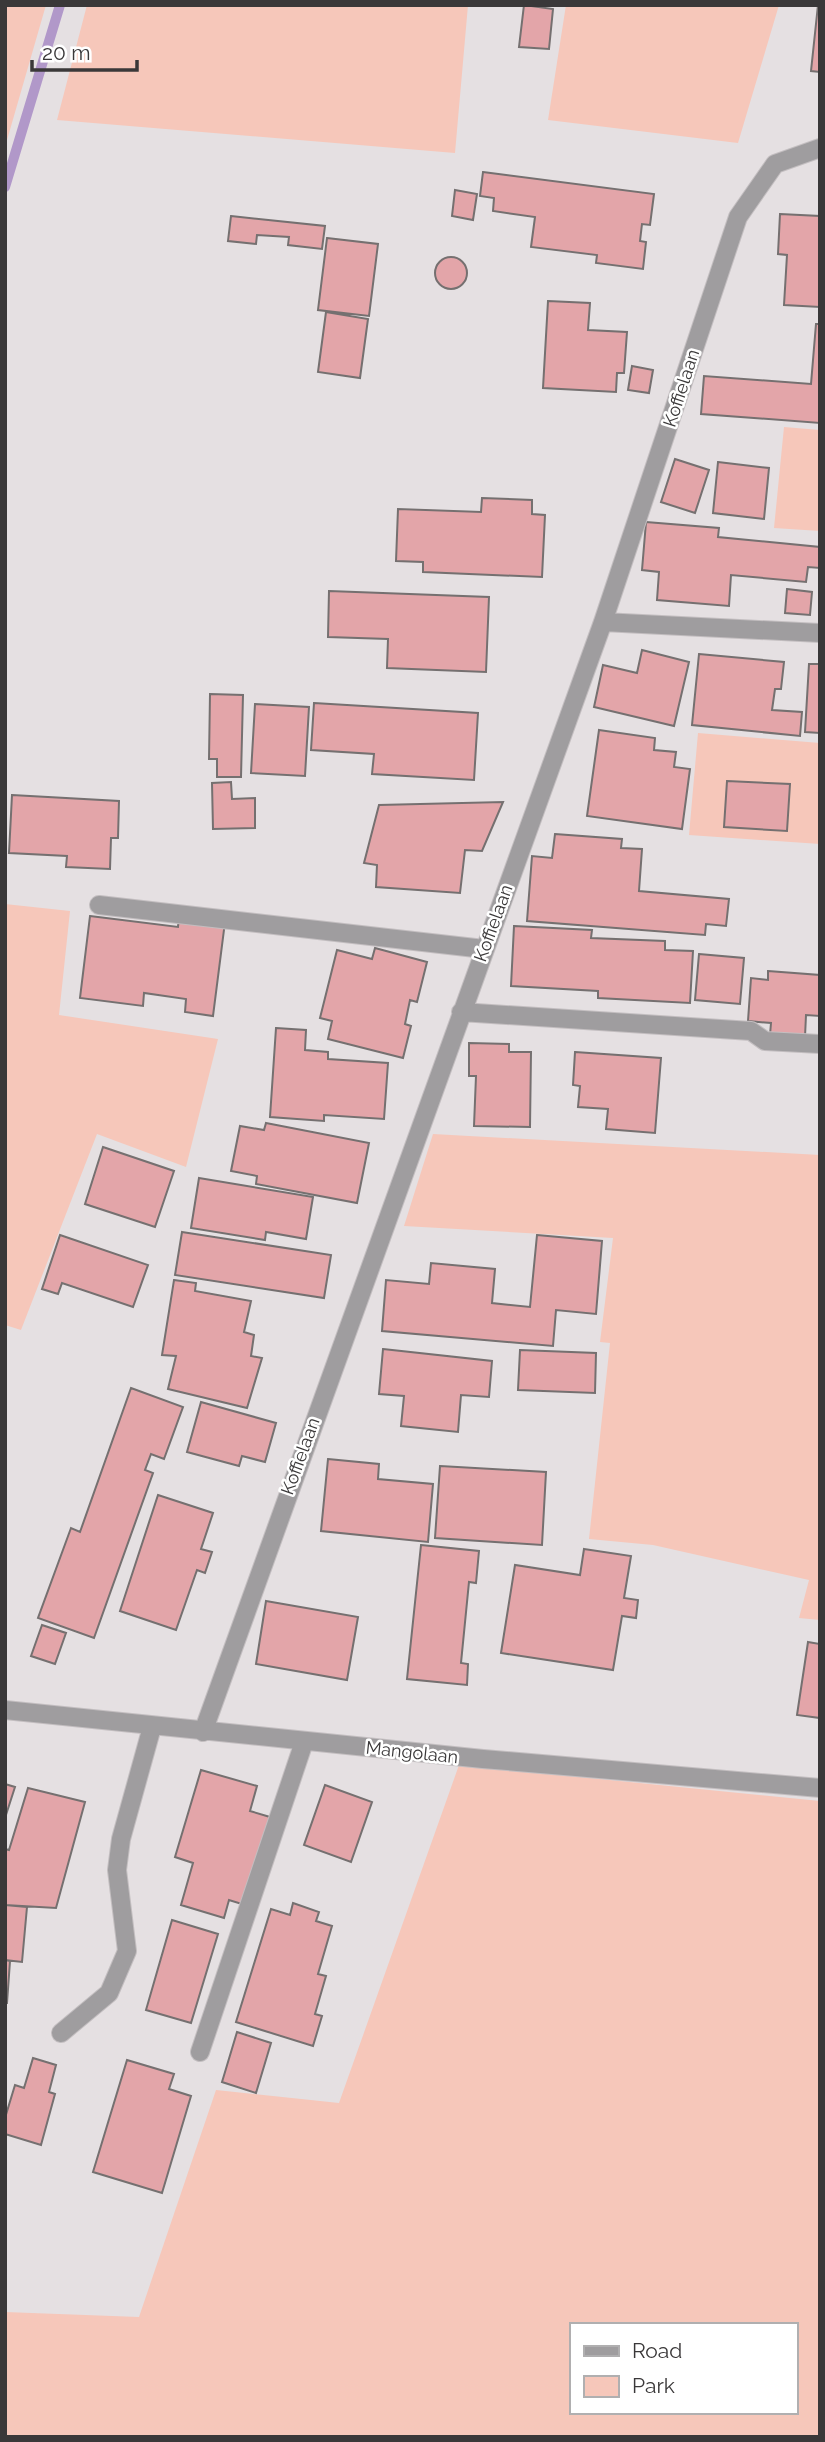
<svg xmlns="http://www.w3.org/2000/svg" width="825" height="2442" viewBox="0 0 825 2442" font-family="Raleway,sans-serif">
	<rect width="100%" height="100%" fill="#e5e0e2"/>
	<!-- green -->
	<path fill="#f6c7ba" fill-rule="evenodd" d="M 5,5 L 46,5 L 5,147 Z
		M 87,5 L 468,5 L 455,153 L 57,120 Z
		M 566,5 L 779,5 L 738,143 L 548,120 Z
		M 784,427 L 820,430 L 820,531 L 774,528 Z
		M 698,733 L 820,743 L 820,844 L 689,835 Z
		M 5,904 L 70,911 L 59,1015 L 218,1039 L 186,1167 L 97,1134 L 21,1330 L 5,1325 Z
		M 433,1134 L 820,1155 L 820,1620 L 799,1618 L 809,1580 L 653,1545 L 589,1539 L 610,1343 L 600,1342 L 613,1238 L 404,1226 Z
		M 459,1765 L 820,1801 L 820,2437 L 5,2437 L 5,2312 L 139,2317 L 216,2090 L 339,2103 ZM 571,2325 L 795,2325 L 795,2412 L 571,2412 Z"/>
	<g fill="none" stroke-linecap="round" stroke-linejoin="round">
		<!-- stream -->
		<path stroke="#b198c9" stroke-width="10" d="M 5,187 L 60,5"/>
	</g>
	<!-- building -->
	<path fill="#e3a5a9" stroke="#757070" stroke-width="2" d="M 524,5 L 553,9 L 549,49 L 519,47 Z
		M 818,5 L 820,5 L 820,72 L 811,71 Z
		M 483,172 L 654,194 L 650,225 L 642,224 L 640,241 L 646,242 L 643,269 L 596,263 L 597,255 L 531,247 L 535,217 L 493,211 L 494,198 L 480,196 Z
		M 455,190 L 477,194 L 473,220 L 452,216 Z
		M 780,214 L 820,216 L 820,307 L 784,305 L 787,255 L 778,254 Z
		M 231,216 L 325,226 L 322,249 L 288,245 L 289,237 L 257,235 L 256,244 L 228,241 Z
		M 327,238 L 378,244 L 369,316 L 318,310 Z
		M435 273a16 16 0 1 1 32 0a16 16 0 1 1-32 0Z
		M 548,301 L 590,303 L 588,330 L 627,332 L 624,373 L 617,373 L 616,392 L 543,388 Z
		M 326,312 L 368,319 L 360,378 L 318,372 Z
		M 816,324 L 820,324 L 820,423 L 701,414 L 704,376 L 811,384 Z
		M 632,366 L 653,370 L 649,393 L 628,390 Z
		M 675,459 L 709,470 L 695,513 L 661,502 Z
		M 718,462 L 769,468 L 764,519 L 713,513 Z
		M 482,498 L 532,500 L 532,514 L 545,515 L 542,577 L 423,572 L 423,562 L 396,561 L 398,509 L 481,512 Z
		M 646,522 L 719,528 L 718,537 L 820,547 L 820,568 L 808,567 L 806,582 L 731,575 L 729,606 L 657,600 L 659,572 L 642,570 Z
		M 787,589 L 812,592 L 810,615 L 785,613 Z
		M 329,591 L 489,597 L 486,672 L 387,668 L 388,639 L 328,637 Z
		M 642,650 L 689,662 L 674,726 L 594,707 L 603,665 L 637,673 Z
		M 699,654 L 784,662 L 781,689 L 775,689 L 772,710 L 802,712 L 800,736 L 692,725 Z
		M 809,664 L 820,664 L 820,733 L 805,732 Z
		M 210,694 L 243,695 L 241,777 L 217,777 L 217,759 L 209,759 Z
		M 314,703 L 478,713 L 474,780 L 372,774 L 374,754 L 311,750 Z
		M 255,704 L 309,707 L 305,776 L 251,773 Z
		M 599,730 L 655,738 L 654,750 L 676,752 L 674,767 L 690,769 L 682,829 L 587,816 Z
		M 727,781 L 790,784 L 787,831 L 724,827 Z
		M 231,782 L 232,799 L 255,798 L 255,828 L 213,829 L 212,783 Z
		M 12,795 L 119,801 L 118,838 L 111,838 L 110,869 L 66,867 L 67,856 L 9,853 Z
		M 503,802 L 482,851 L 465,850 L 460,893 L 376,887 L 377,865 L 364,863 L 379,805 Z
		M 555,834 L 622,839 L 621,848 L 642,849 L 639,891 L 729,899 L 726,926 L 706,924 L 705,935 L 527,921 L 532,856 L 552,858 Z
		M 90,916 L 178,927 L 179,917 L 225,922 L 213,1016 L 185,1012 L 186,999 L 144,993 L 143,1006 L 80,998 Z
		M 514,926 L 592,930 L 591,938 L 665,941 L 665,950 L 693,951 L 690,1003 L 598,998 L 598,991 L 511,986 Z
		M 375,948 L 427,962 L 417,1002 L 410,1000 L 405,1024 L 411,1026 L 403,1058 L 328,1039 L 332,1021 L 320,1018 L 337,950 L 372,959 Z
		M 699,954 L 744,958 L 740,1004 L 695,1000 Z
		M 768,971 L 820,975 L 820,1016 L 806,1015 L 805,1037 L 770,1035 L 771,1023 L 748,1021 L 751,978 L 768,980 Z
		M 276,1028 L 306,1030 L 305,1050 L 328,1052 L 328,1059 L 388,1063 L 384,1119 L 324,1115 L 324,1121 L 270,1117 Z
		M 469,1043 L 509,1044 L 509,1052 L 531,1052 L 530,1127 L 474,1126 L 476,1076 L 469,1076 Z
		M 575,1052 L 661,1058 L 655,1133 L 606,1129 L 608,1109 L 578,1107 L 580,1086 L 573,1085 Z
		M 266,1123 L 369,1143 L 357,1203 L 256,1184 L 257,1176 L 231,1171 L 240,1126 L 264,1130 Z
		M 103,1147 L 174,1171 L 155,1227 L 85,1204 Z
		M 199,1178 L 313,1197 L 306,1239 L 266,1232 L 265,1240 L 191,1228 Z
		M 182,1232 L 331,1255 L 324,1298 L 175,1275 Z
		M 60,1235 L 148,1265 L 133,1307 L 62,1283 L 58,1294 L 42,1289 Z
		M 537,1235 L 602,1241 L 596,1314 L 556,1310 L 553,1346 L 382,1331 L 386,1280 L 429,1284 L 431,1263 L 495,1269 L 492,1303 L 530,1307 Z
		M 174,1280 L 196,1283 L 195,1291 L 251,1301 L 244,1332 L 254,1335 L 251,1356 L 262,1358 L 247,1408 L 168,1389 L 176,1356 L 162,1355 Z
		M 383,1349 L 492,1361 L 489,1397 L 461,1395 L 458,1432 L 401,1426 L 404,1396 L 379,1394 Z
		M 520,1350 L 596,1353 L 595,1393 L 518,1390 Z
		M 131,1388 L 183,1407 L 164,1459 L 151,1454 L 145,1470 L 153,1473 L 94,1638 L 38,1618 L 71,1528 L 80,1532 Z
		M 201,1402 L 276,1423 L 265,1462 L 242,1456 L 239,1466 L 187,1452 Z
		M 328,1459 L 379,1464 L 378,1479 L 433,1484 L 428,1542 L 321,1531 Z
		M 440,1466 L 546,1472 L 542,1545 L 435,1538 Z
		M 158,1495 L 213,1513 L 201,1549 L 212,1552 L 205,1573 L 197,1570 L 176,1630 L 120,1611 Z
		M 421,1545 L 479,1551 L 476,1583 L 469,1582 L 461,1663 L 468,1664 L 467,1685 L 407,1679 Z
		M 584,1549 L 631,1556 L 624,1598 L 638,1600 L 636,1618 L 622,1616 L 613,1670 L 501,1653 L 515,1565 L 580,1575 Z
		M 266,1601 L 358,1617 L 347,1680 L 256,1664 Z
		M 42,1625 L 66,1633 L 55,1664 L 31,1656 Z
		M 808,1642 L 820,1644 L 820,1718 L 797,1715 Z
		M 201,1770 L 257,1786 L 250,1811 L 270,1817 L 245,1905 L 229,1900 L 224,1918 L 181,1905 L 193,1863 L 175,1857 Z
		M 5,1784 L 15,1787 L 5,1818 Z
		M 325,1785 L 372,1802 L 351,1862 L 304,1845 Z
		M 28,1788 L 85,1802 L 56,1908 L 5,1905 L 5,1849 L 9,1850 Z
		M 293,1903 L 319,1912 L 316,1921 L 332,1926 L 318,1974 L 326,1976 L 315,2014 L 322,2016 L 313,2046 L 236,2022 L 271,1909 L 290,1915 Z
		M 5,1905 L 27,1907 L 22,1962 L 5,1960 Z
		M 172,1920 L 218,1934 L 191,2023 L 146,2010 Z
		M 5,1960 L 10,1961 L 7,2003 L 5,2003 Z
		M 237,2032 L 271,2043 L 256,2093 L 222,2082 Z
		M 33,2058 L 56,2065 L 49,2092 L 55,2094 L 41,2145 L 5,2134 L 5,2118 L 15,2085 L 24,2088 Z
		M 127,2060 L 174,2074 L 169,2089 L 191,2096 L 162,2193 L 93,2172 Z"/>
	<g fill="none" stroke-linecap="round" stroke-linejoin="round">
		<defs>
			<path id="minor" d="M 603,622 L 820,633
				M 99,905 L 484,949
				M 461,1012 L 751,1031 L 765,1041 L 820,1044
				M 5,1710 L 483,1759 L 820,1788
				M 203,1732 L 603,622 L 738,217 L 775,164 L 820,148
				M 61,2033 L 109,1993 L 127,1951 L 117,1870 L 121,1839 L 152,1727
				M 200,2052 L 304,1742"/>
		</defs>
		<!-- minor casing -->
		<use href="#minor" stroke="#c3bec0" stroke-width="20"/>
		<!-- minor -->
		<use href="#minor" stroke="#9f9d9f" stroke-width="18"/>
	</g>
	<g text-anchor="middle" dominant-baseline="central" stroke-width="5" stroke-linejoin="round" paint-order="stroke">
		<!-- street labels -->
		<g font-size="18" fill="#3a3839" stroke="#fff">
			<text transform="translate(681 388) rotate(-72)">Koffielaan</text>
			<text transform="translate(493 923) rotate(-70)">Koffielaan</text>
			<text transform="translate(300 1456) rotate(-70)">Koffielaan</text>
			<text transform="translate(412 1752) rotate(6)">Mangolaan</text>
		</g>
	</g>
	<!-- border -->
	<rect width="825" height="2442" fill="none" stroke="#3a3839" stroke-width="14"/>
	<!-- legend -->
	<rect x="570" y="2323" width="228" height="91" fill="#ffffff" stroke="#b0afb0" stroke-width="2"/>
	<rect x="584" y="2346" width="35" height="10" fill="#9f9d9f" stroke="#b0afb0" stroke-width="2"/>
	<text x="632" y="2358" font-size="21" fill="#3a3839">Road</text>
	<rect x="584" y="2376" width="35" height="21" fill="#f6c7ba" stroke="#b0afb0" stroke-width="2"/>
	<text x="632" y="2393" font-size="21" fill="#3a3839">Park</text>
	<!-- scale -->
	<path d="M32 60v10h105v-10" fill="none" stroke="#3a3839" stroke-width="3.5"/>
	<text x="42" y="60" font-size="21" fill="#3a3839" stroke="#ffffff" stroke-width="5" paint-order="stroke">20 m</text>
</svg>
